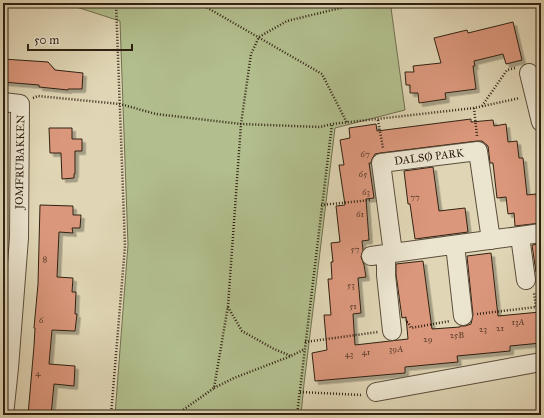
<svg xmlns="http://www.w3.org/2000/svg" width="544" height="418" viewBox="0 0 544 418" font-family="'IM FELL Great Primer',serif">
	<defs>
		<filter id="shadow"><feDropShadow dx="3.5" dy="3.5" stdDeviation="0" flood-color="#0004"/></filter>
	</defs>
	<rect width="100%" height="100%" fill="#e0d6b5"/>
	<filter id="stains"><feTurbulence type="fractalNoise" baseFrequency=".005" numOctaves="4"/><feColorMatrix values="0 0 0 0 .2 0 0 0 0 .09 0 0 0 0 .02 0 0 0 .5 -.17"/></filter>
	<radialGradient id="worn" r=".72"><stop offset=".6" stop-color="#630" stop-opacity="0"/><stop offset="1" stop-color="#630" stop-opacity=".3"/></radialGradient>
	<!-- green -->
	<path fill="#b2be8d" stroke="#717050" d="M 64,3 L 409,3 L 391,8 L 405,110 L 335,128 L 304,384 L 301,415 L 115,415 L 128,245 L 120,21 Z"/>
	<!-- building -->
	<path fill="#db977b" stroke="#302112" filter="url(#shadow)" d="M 513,22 L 522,60 L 506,64 L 503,54 L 474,61 L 475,66 L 473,66 L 476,89 L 445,93 L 446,99 L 419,103 L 418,93 L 410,93 L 410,85 L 406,85 L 405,72 L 414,72 L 413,66 L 441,63 L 434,38 L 467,30 L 468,33 Z
		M 3,59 L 48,62 L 55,70 L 83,73 L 82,89 L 68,89 L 68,90 L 39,87 L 39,85 L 3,82 Z
		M 471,119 L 471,122 L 493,120 L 494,126 L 506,124 L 508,142 L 517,141 L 519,158 L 523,158 L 527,195 L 536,194 L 538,211 L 541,211 L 541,223 L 515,226 L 514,213 L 508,214 L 506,197 L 497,198 L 493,163 L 490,163 L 488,146 L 482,141 L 477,141 L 380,153 L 375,154 L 372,159 L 371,163 L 369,163 L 374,198 L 366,199 L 369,240 L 362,241 L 363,250 L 361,257 L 364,265 L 366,277 L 358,278 L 361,313 L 353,314 L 355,345 L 408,339 L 406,317 L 402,318 L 396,274 L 396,264 L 423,261 L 432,329 L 460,327 L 460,326 L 465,326 L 471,324 L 473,315 L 467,256 L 491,253 L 498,316 L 540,312 L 541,343 L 510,346 L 510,351 L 457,356 L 458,362 L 405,367 L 405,373 L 315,381 L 312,353 L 327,350 L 324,315 L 331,315 L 328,279 L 332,279 L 331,262 L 333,262 L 331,243 L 340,242 L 336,206 L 345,205 L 339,165 L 344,165 L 340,140 L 350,138 L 349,128 L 376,124 L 377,131 Z
		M 49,128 L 72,128 L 72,139 L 82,139 L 82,151 L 75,151 L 75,174 L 74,174 L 74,178 L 62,179 L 61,153 L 50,153 Z
		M 433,167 L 439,211 L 465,208 L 468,232 L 415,239 L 410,204 L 408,204 L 404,171 Z
		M 40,205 L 73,206 L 73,215 L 81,215 L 80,228 L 72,228 L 73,233 L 59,232 L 57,277 L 73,278 L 72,292 L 76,292 L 75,314 L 77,314 L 75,331 L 52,330 L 49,364 L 75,366 L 74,386 L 54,384 L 51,415 L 28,415 L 34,346 L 35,328 L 34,328 L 38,284 Z
		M 541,244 L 541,272 L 536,272 L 532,245 Z"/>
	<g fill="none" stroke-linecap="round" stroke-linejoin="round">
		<defs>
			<path id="minor" d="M 529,73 L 541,122
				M 3,102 L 20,104 L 19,238 L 9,368 L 4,415
				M 520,236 L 526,280
				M 455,245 L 463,316
				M 393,253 L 381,163 L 478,151 L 491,240
				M 386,254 L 386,275 L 392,331
				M 371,256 L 541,233
				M 376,392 L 541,362"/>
		</defs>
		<!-- minor casing -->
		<use href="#minor" stroke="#5c4e3b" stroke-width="20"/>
		<!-- path -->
		<path stroke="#302112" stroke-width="2.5" stroke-dasharray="1 2" stroke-linecap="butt" d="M 199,3 L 322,74 L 347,123
			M 538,3 L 541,16
			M 33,98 L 38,96 L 120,104 L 156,114 L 241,124 L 320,127 L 332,124
			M 482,106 L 507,70 L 515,68
			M 474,108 L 477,136
			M 378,120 L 383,148
			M 321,205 L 371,200
			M 228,307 L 242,331 L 274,349 L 291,356
			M 536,307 L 541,306
			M 477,314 L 536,307 L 534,293
			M 407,322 L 408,322 L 411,328 L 450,321
			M 305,342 L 378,332
			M 214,388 L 234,378 L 291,356 L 305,349
			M 300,392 L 361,395
			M 111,415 L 125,246 L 116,3
			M 176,415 L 214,388 L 228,306 L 241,124 L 251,54 L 259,37 L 287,21 L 361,3
			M 297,415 L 332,124 L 474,108 L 520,98"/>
		<!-- minor -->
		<use href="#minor" stroke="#ebe4cf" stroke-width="18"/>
	</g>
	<g text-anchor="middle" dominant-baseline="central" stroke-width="3" stroke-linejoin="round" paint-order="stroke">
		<!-- number labels -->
		<g font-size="9" fill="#5b3e2c">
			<text x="365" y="153">67</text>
			<text x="363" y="173">65</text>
			<text x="366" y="191">63</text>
			<text x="415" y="196">77</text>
			<text x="360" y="213">61</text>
			<text x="355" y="248">57</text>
			<text x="45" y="258">8</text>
			<text x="351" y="284">53</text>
			<text x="353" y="305">51</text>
			<text x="41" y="319">6</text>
			<text x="518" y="321">13A</text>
			<text x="500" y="327">21</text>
			<text x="483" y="328">23</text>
			<text x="457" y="334">25B</text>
			<text x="428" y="338">29</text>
			<text x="396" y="348">39A</text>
			<text x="366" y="351">41</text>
			<text x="349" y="353">43</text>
			<text x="38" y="372">4</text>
		</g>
		<!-- street labels -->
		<g font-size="11" fill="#302112" stroke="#ebe4cf">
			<text transform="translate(429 157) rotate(-7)">DALSØ PARK</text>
			<text transform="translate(20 162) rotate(-89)">JOMFRUBAKKEN</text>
		</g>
	</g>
	<!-- margin -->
	<rect width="544" height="418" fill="none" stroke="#e0d6b5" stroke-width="16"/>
	<rect x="4" y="4" width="536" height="410" fill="none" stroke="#302112" stroke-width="2"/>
	<rect x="8" y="8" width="528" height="402" fill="none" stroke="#302112"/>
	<!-- scale -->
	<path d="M28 44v6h104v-6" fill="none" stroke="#302112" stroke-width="2"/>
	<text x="34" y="44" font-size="12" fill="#302112" stroke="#ebe4cf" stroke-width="3" paint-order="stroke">50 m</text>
	<rect width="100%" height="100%" filter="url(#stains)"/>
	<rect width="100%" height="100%" fill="url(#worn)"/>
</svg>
